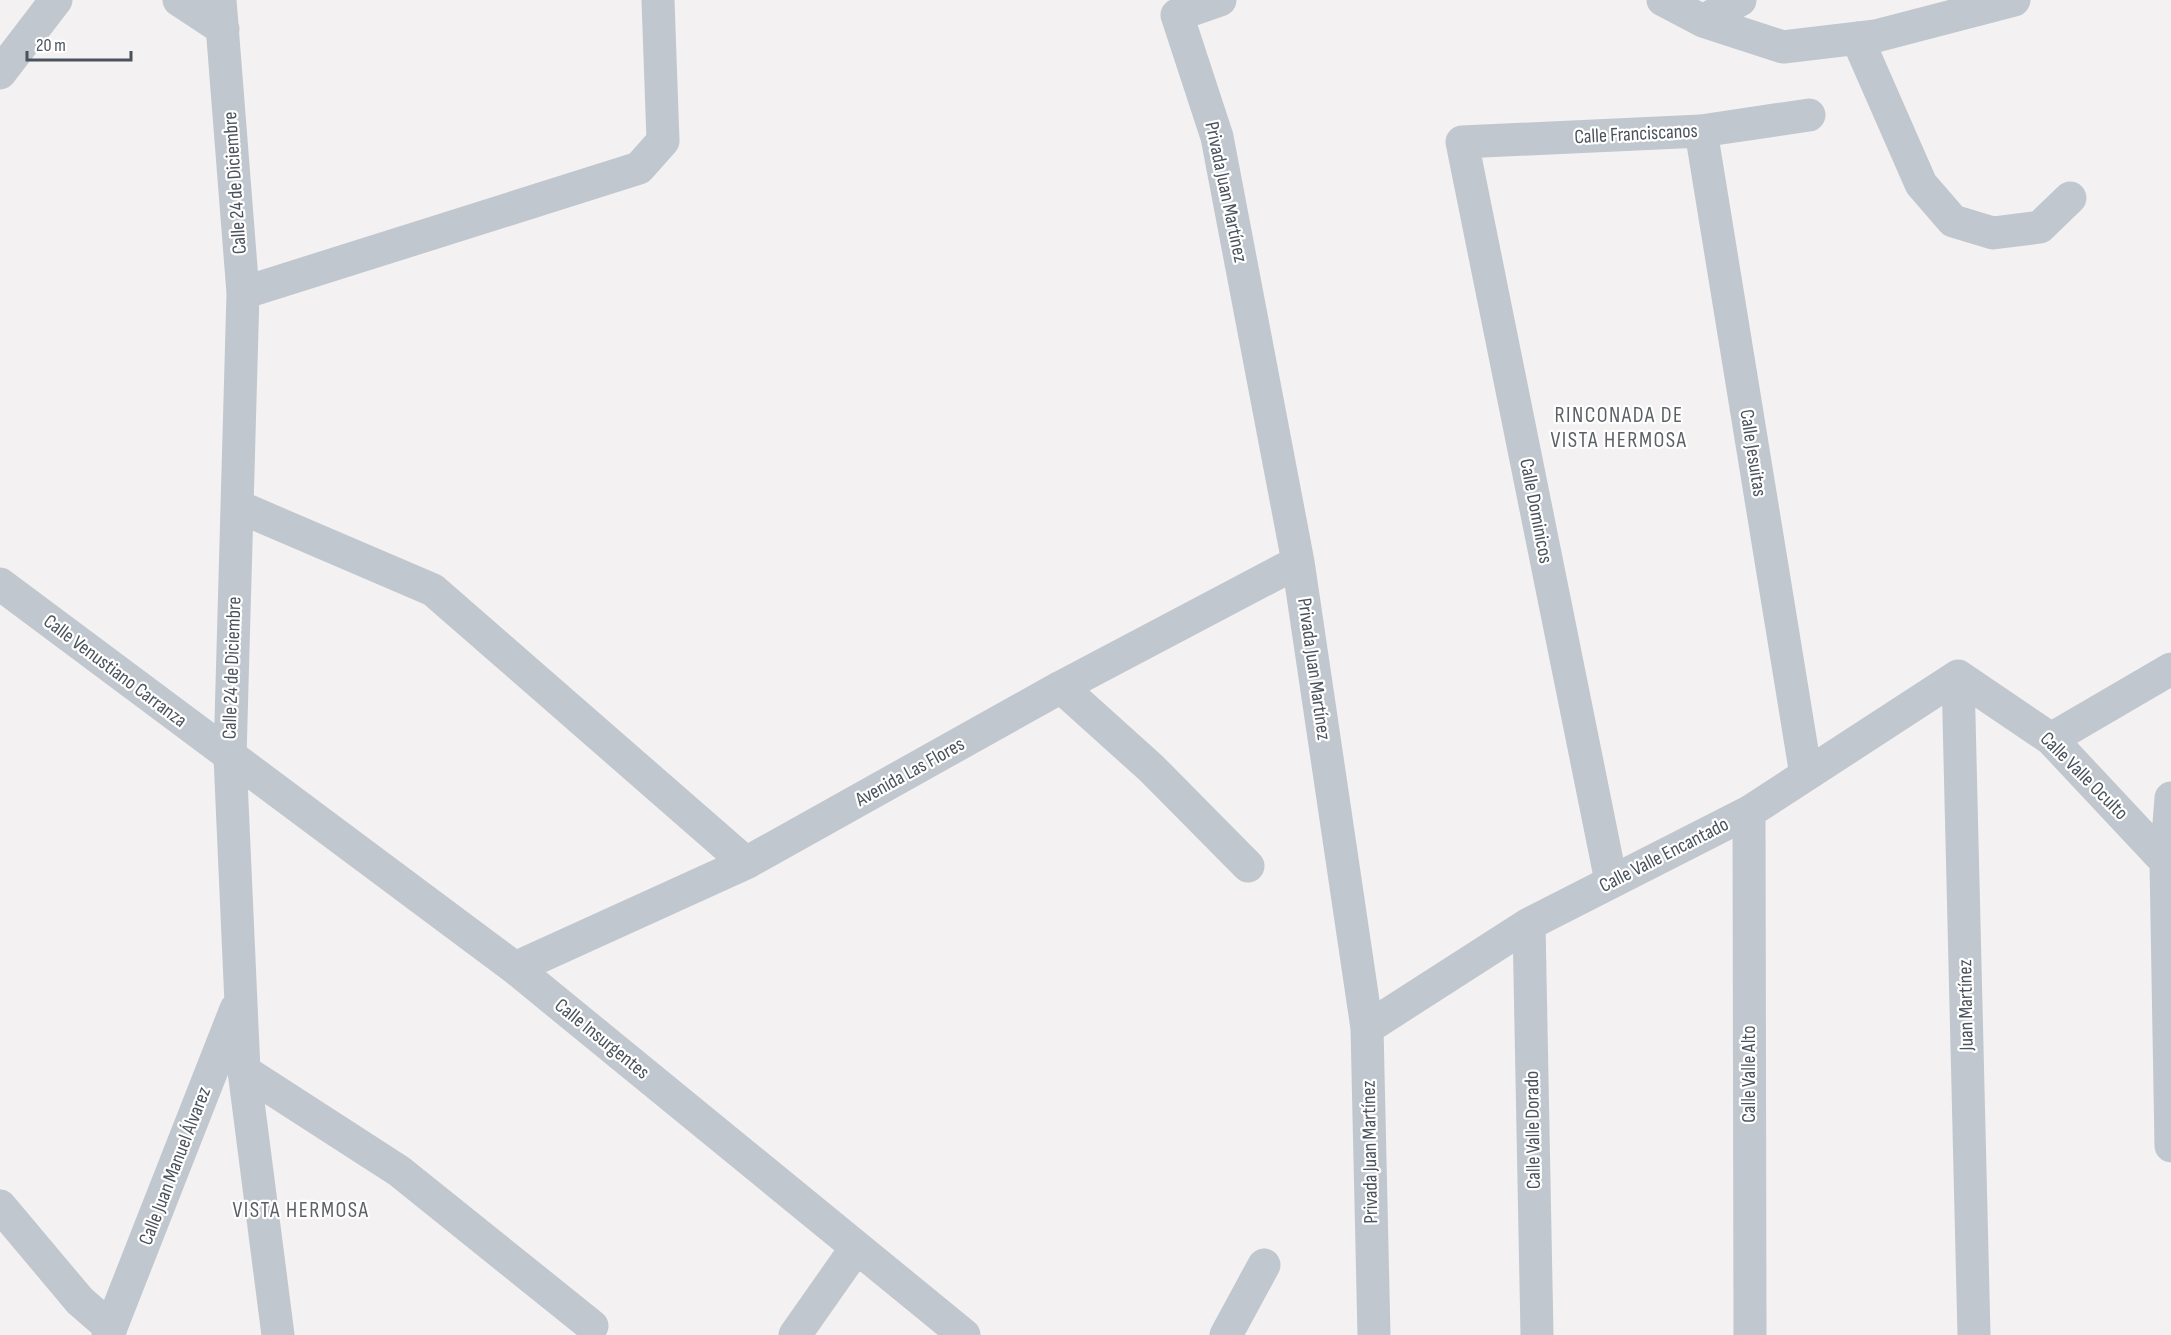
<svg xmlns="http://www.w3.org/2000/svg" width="2171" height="1335" viewBox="0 0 2171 1335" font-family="'Sofia Sans Condensed',sans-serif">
	<rect width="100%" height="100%" fill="#f3f1f1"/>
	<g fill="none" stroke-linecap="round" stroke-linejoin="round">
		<!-- minor -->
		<path stroke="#c0c7ce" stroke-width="33" d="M 179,0 L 223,29
			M 220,0 L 243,293 L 230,757 L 244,1071 L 278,1335
			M 1663,0 L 1703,21 L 1740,0
			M 1177,15 L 1217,137 L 1298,562 L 1367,1028 L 1374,1335
			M 1177,15 L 1220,0
			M 1703,21 L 1783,47 L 1876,36 L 2014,0
			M 1857,38 L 1921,184 L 1953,221 L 1993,233 L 2040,227 L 2070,198
			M 0,73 L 56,0
			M 1701,131 L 1806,775
			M 243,293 L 639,168 L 663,141 L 658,0
			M 237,506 L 433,590 L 746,863
			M 0,584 L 515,968 L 964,1335
			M 1958,676 L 1974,1335
			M 1958,676 L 2051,739 L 2171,867
			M 1061,687 L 1151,768 L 1248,866
			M 2051,739 L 2171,669
			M 2171,798 L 2166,862 L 2171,1146
			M 1749,812 L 1750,1335
			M 1611,881 L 1462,142 L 1701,131 L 1809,115
			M 1529,924 L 1537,1335
			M 515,968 L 746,863 L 1061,687 L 1298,562
			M 1367,1028 L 1529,924 L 1749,812 L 1958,676
			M 244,1071 L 399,1171 L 592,1326
			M 0,1206 L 80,1301 L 111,1328
			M 108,1335 L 236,1009
			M 795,1335 L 856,1248
			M 1226,1335 L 1264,1265"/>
	</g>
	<g text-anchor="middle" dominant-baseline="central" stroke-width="4.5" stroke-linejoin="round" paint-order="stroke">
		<!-- street labels -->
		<g font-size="20" fill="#4a535d" stroke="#fff">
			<text transform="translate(1636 134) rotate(-3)">Calle Franciscanos</text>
			<text transform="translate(235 183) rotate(-94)">Calle 24 de Diciembre</text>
			<text transform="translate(1226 192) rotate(78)">Privada Juan Martínez</text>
			<text transform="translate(1753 453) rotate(81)">Calle Jesuitas</text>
			<text transform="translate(1536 511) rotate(79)">Calle Dominicos</text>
			<text transform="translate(232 668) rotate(-88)">Calle 24 de Diciembre</text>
			<text transform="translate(1314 669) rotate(82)">Privada Juan Martínez</text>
			<text transform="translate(115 671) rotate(37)">Calle Venustiano Carranza</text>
			<text transform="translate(910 772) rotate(-29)">Avenida Las Flores</text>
			<text transform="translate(2084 776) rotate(45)">Calle Valle Oculto</text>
			<text transform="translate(1664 855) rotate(-27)">Calle Valle Encantado</text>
			<text transform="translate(1966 1005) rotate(-91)">Juan Martínez</text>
			<text transform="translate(602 1039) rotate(39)">Calle Insurgentes</text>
			<text transform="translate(1749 1074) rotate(-90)">Calle Valle Alto</text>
			<text transform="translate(1533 1130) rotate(-91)">Calle Valle Dorado</text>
			<text transform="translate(1370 1152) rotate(-91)">Privada Juan Martínez</text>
			<text transform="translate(175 1166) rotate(-69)">Calle Juan Manuel Álvarez</text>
		</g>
		<!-- quarter labels -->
		<g font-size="22" letter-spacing="1.5" fill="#5d6165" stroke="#fff">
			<text x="1619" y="415">RINCONADA DE<tspan x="1619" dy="25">VISTA HERMOSA</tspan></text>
			<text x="301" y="1210">VISTA HERMOSA</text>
		</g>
	</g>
	<!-- scale -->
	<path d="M27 51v9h104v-9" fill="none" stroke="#4a535d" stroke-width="3"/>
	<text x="36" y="51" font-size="18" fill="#4a535d" stroke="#ffffff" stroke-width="4.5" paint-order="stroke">20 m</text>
</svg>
